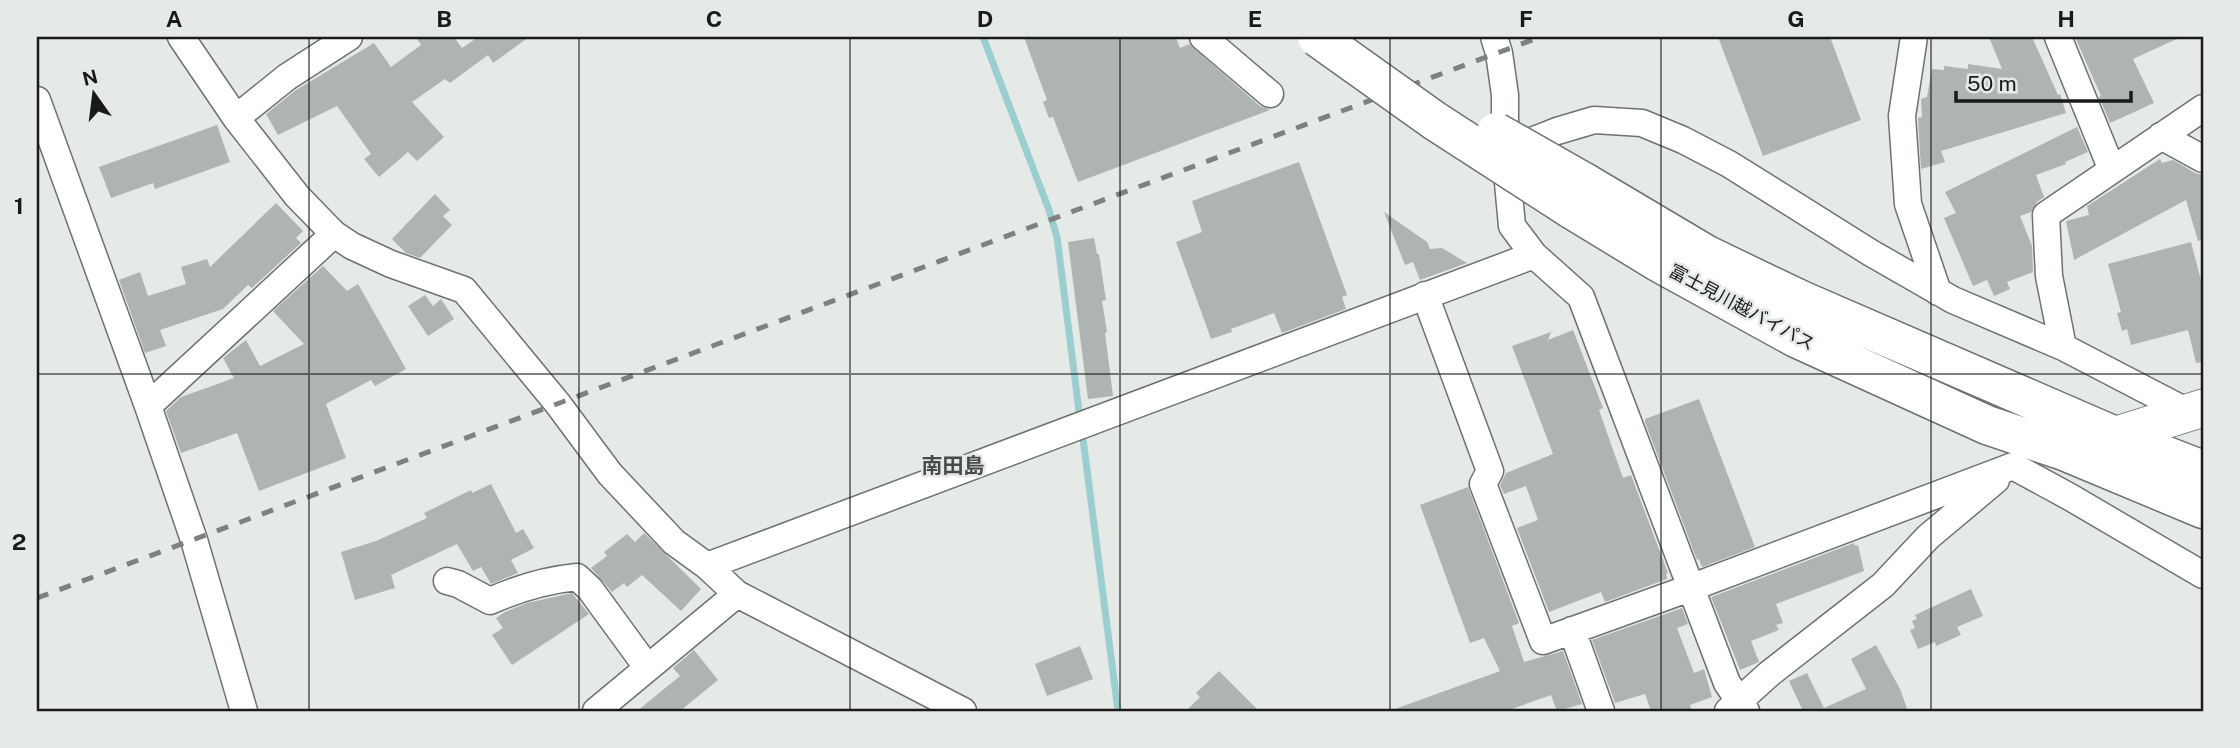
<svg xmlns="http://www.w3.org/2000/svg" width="2240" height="748" viewBox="0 0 2240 748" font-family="'Public Sans','Noto Sans JP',sans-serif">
	<rect width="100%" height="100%" fill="#e6eae6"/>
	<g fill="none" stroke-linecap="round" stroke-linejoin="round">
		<!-- stream -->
		<path stroke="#9bcecf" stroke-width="7" d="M 983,37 L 1049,210 L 1057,237 L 1080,419
			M 1082,431 L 1118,711"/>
	</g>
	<!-- building -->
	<path fill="#aeb4b2" d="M 416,37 L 454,37 L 462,48 L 475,39 L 474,37 L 529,37 L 493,63 L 488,55 L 450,83 L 445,79 L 412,102 L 444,137 L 417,161 L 408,152 L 379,177 L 364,159 L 371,154 L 337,106 L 278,135 L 266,114 L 296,90 L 374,43 L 391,67 L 421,45 Z
		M 1024,37 L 1176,37 L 1180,48 L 1189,44 L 1260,106 L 1270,110 L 1078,182 L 1053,117 L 1049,118 L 1043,102 L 1047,100 Z
		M 1718,37 L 1830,37 L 1861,120 L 1763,156 Z
		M 1989,37 L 2025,37 L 2026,39 L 2032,37 L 2058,95 L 2060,94 L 2066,113 L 1941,151 L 1945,162 L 1921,169 L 1918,118 L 1922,117 L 1921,99 L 1927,97 L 1932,69 L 1944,70 L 1944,66 L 1968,69 L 1968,64 L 2002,69 Z
		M 2075,37 L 2181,37 L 2133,59 L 2154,103 L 2110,123 L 2099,97 L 2101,96 Z
		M 217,125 L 230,162 L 155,189 L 153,183 L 111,198 L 99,167 Z
		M 2077,127 L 2088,152 L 2065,162 L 2066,164 L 2036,175 L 2044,197 L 2037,202 L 2031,212 L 2020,216 L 2032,246 L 2033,272 L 2007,282 L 2010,289 L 1994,296 L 1987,280 L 1973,286 L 1944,218 L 1956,213 L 1945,192 Z
		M 2160,159 L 2162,163 L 2173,160 L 2195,173 L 2203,175 L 2203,240 L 2198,241 L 2186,200 L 2074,260 L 2066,221 L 2089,215 L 2087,206 Z
		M 1299,162 L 1347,295 L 1342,297 L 1346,309 L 1282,333 L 1274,313 L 1231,329 L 1232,332 L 1211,339 L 1176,242 L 1202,232 L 1192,201 Z
		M 435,194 L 450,210 L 443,216 L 452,225 L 420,258 L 406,253 L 392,239 Z
		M 276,203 L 303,231 L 296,238 L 301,243 L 252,288 L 248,285 L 223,309 L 160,330 L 166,346 L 145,353 L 119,280 L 140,272 L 148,296 L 186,284 L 181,267 L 207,259 L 210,267 Z
		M 1384,212 L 1427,242 L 1430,249 L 1442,248 L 1467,263 L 1420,280 L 1413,262 L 1405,265 Z
		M 1094,238 L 1097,254 L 1099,254 L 1106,300 L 1102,301 L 1107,332 L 1105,333 L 1113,396 L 1088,399 L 1068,242 Z
		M 2191,242 L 2203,288 L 2203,362 L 2196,363 L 2188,330 L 2131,345 L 2127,329 L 2122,331 L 2117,313 L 2121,312 L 2108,264 Z
		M 323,266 L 347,291 L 358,284 L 406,369 L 375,386 L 371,380 L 326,404 L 346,458 L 259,491 L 237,433 L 181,453 L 166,411 L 181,397 L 234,378 L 223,358 L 246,340 L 260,366 L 304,344 L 273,311 Z
		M 425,295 L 433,306 L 441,299 L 454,319 L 428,336 L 408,306 Z
		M 1573,330 L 1603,408 L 1599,410 L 1623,478 L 1631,475 L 1668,573 L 1666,574 L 1667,579 L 1605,602 L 1601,592 L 1549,612 L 1517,528 L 1538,520 L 1526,486 L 1504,494 L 1500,485 L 1506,473 L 1553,454 L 1512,346 L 1551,332 L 1548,340 Z
		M 1699,399 L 1755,547 L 1702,567 L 1699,559 L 1697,560 L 1645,422 L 1645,419 Z
		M 491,484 L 516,533 L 523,529 L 534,548 L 511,560 L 518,573 L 491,584 L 481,567 L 473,571 L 457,544 L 391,575 L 395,588 L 355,600 L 341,552 L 376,541 L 427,518 L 424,513 L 471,490 L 472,493 Z
		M 1468,487 L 1519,623 L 1512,626 L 1524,662 L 1563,651 L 1582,704 L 1557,711 L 1551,695 L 1506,711 L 1396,711 L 1395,709 L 1500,671 L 1484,638 L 1470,643 L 1420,505 Z
		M 644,533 L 701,589 L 681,611 L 642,575 L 627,587 L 624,583 L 612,592 L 591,568 L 607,556 L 604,552 L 627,534 L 635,542 Z
		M 1854,543 L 1855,546 L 1858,545 L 1864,571 L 1776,604 L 1783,623 L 1776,625 L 1779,630 L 1751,641 L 1759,662 L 1740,670 L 1711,597 Z
		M 1971,589 L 1983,616 L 1957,627 L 1961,635 L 1936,646 L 1935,642 L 1918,649 L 1910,630 L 1915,628 L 1912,621 L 1917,619 L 1915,615 Z
		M 572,593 L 589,614 L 512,665 L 492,635 L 503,628 L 496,618 L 505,612 L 527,603 Z
		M 1682,608 L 1688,624 L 1677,628 L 1694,673 L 1704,669 L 1712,697 L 1690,705 L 1692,711 L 1651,711 L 1645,694 L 1615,703 L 1592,640 Z
		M 1876,645 L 1900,689 L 1908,711 L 1803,711 L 1789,681 L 1807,673 L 1824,708 L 1866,689 L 1851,659 Z
		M 1080,646 L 1093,679 L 1047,696 L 1035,664 Z
		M 694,650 L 718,680 L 680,711 L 637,711 L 680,676 L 673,668 Z
		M 1219,671 L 1259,711 L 1186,711 L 1200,697 L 1196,693 Z"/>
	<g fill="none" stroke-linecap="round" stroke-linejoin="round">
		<defs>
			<path id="street" d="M 181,37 L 236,118 L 297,196 L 334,234 L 352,246 L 391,264 L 464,290 L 558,404 L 610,474 L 674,542 L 707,566 L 737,594 L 963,711
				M 1203,37 L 1270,94
				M 1494,37 L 1499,53 L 1505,95 L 1505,151 L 1512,226 L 1534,255 L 1581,297 L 1727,683 L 1746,711
				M 1914,37 L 1902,116 L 1908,204 L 1938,292
				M 2058,37 L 2112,170
				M 37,100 L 148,406 L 194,540 L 244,711
				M 236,118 L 287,77 L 349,37
				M 2161,136 L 2203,159
				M 1509,150 L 1557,131 L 1594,120 L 1642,123 L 1683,140 L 1729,164 L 1871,253 L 1953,300 L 2063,347 L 2188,412
				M 1425,295 L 1490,471 L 1483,484 L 1543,641 L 1690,588 L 2013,466 L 2070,497 L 2203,575
				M 2063,347 L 2049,276 L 2046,215 L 2203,108
				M 148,406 L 334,234
				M 707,566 L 1534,255
				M 447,581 L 458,584 L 490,601 C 519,588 546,580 577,577 L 590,589 L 647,667
				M 1572,630 L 1601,711
				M 596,711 L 737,594
				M 1728,711 L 1769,674 L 1883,585 L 1928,537 L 1996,480"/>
			<path id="secondary" d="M 2098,441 L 2203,408"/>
			<path id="highway" d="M 1584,182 L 1707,255 L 1801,300 L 2115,436 L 2203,470
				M 1571,209 L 1658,262 L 1796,338 L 1987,425 L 2064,451 L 2203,509"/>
		</defs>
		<!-- street casing -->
		<use href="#street" stroke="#6e726f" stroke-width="29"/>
		<!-- secondary casing -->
		<use href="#secondary" stroke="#6e726f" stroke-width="39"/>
		<!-- highway casing -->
		<use href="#highway" stroke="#6e726f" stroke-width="41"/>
		<!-- street -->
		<use href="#street" stroke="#fff" stroke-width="26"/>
		<!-- secondary -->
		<use href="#secondary" stroke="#fff" stroke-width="37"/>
		<!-- highway -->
		<use href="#highway" stroke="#fff" stroke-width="38"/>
		<!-- rail -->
		<path stroke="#7e817e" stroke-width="5" stroke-dasharray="12 12" stroke-linecap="butt" d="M 37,598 L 1540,37"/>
		<defs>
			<path id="highway-bridge" d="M 1317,37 L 1435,121 L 1571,209
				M 1496,132 L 1584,182"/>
		</defs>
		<!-- highway-bridge casing -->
		<use href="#highway-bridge" stroke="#6e726f" stroke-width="41" stroke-linecap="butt"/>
		<!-- highway-bridge -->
		<use href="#highway-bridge" stroke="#fff" stroke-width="38"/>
	</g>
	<!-- grid -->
	<path fill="none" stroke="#191a19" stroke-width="2" stroke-opacity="0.55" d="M 309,37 L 309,711M 579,37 L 579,711M 850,37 L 850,711M 1120,37 L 1120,711M 1390,37 L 1390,711M 1661,37 L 1661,711M 1931,37 L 1931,711M 37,374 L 2203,374"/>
	<g text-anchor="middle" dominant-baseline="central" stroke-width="5" stroke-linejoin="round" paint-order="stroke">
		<!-- street labels -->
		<g font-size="18" fill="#191a19" stroke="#e6eae6">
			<text transform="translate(1742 307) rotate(28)">富士見川越バイパス</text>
		</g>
		<!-- quarter labels -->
		<g font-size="21" font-weight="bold" fill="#484c49" stroke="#e6eae6">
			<text x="953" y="465">南田島</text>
		</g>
	</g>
	<!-- border -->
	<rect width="2240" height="748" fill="none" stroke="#e6eae6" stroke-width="77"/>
	<!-- north arrow -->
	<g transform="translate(94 94) rotate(346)" stroke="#e6eae6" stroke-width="5" paint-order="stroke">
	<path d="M0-5L12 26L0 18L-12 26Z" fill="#191a19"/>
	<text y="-10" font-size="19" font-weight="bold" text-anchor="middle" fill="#191a19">N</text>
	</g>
	<!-- scale -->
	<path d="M1956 91v10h175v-10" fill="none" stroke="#191a19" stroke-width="3.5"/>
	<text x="1967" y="91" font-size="21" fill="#191a19" stroke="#e6eae6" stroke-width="5" paint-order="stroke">50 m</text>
	<rect x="38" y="38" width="2164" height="672" fill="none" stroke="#191a19" stroke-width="2.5"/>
	<g font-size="23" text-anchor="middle" font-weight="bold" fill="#191a19">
		<text x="174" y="27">A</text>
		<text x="444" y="27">B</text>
		<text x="714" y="27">C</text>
		<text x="985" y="27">D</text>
		<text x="1255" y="27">E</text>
		<text x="1526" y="27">F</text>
		<text x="1796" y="27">G</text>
		<text x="2066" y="27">H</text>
		<text x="19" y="214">1</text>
		<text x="19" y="550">2</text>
	</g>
</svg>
